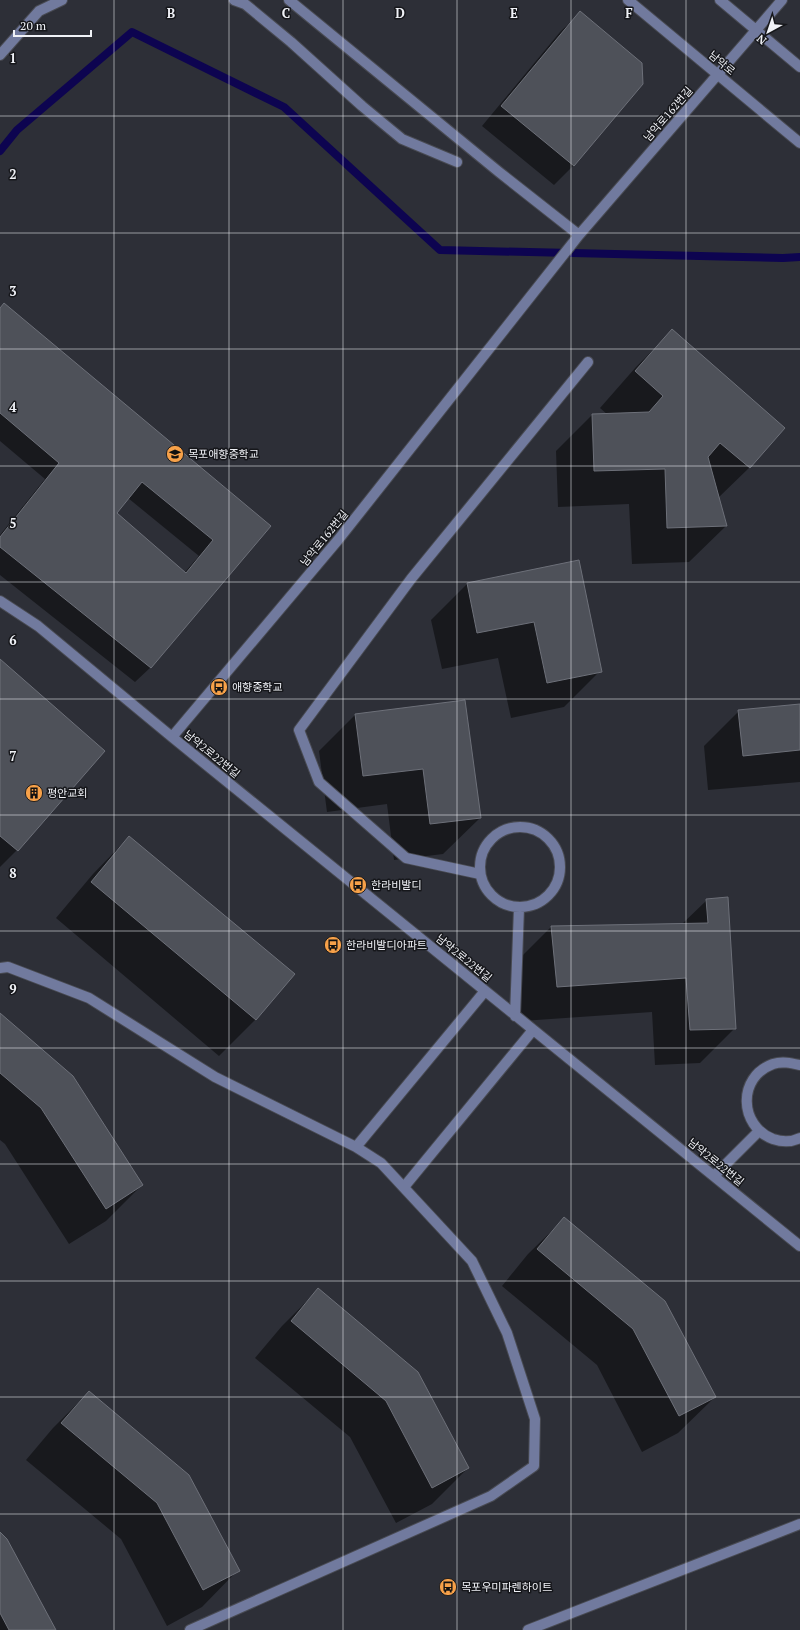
<svg xmlns="http://www.w3.org/2000/svg" width="800" height="1630" viewBox="0 0 800 1630" font-family="'PT Serif','Noto Sans KR',serif">
	<rect width="100%" height="100%" fill="#2d2f37"/>
	<!-- shadow -->
	<path fill="#0007" fill-rule="evenodd" d="M 580,13 L 642,83 L 573,166 L 554,185 L 482,126 L 560,32 Z
		M 0,309 L 270,526 L 151,667 L 135,682 L 0,575 L 0,535 L 45,479 L 0,441 ZM 128,498 L 199,556 L 184,573 L 115,513 Z
		M 672,331 L 783,428 L 749,468 L 718,498 L 726,526 L 689,562 L 632,564 L 629,504 L 558,507 L 556,451 L 592,415 L 608,415 L 600,408 L 636,367 Z
		M 578,561 L 600,671 L 564,707 L 511,718 L 498,658 L 442,669 L 431,620 L 467,584 Z
		M 0,660 L 104,751 L 17,850 L 0,867 Z
		M 464,702 L 480,818 L 443,854 L 394,860 L 387,804 L 327,812 L 319,751 L 355,715 Z
		M 800,705 L 800,782 L 708,790 L 704,746 L 739,711 Z
		M 129,837 L 293,974 L 255,1020 L 219,1056 L 56,918 L 93,874 Z
		M 707,900 L 735,1028 L 700,1063 L 655,1065 L 652,1012 L 522,1021 L 516,962 L 551,927 L 682,924 Z
		M 0,1014 L 142,1185 L 106,1221 L 69,1244 L 5,1144 L 0,1140 Z
		M 565,1218 L 715,1397 L 678,1433 L 642,1452 L 597,1365 L 502,1286 L 528,1254 Z
		M 318,1290 L 468,1468 L 432,1504 L 396,1523 L 350,1437 L 255,1358 L 282,1326 Z
		M 89,1392 L 238,1570 L 202,1607 L 167,1626 L 121,1539 L 26,1460 L 53,1428 Z
		M 0,1534 L 55,1630 L 0,1630 Z"/>
	<g fill="none" stroke-linecap="round" stroke-linejoin="round">
		<!-- stream -->
		<path stroke="#0d0450" stroke-width="8" d="M 0,151 L 17,130 L 132,32 L 284,107 L 440,250 L 783,258 L 800,257"/>
	</g>
	<!-- building -->
	<path fill="#4e5159" stroke="#6d7079" fill-rule="evenodd" d="M 580,11 L 642,63 L 643,84 L 574,166 L 501,106 Z
		M 4,303 L 271,526 L 151,668 L 0,547 L 0,537 L 59,463 L 0,413 L 0,308 ZM 142,482 L 213,540 L 186,573 L 117,513 Z
		M 672,329 L 785,428 L 750,468 L 720,443 L 708,457 L 727,526 L 667,528 L 665,469 L 594,471 L 592,414 L 649,412 L 663,396 L 635,371 Z
		M 579,560 L 602,672 L 547,683 L 534,622 L 477,633 L 467,583 Z
		M 0,659 L 105,751 L 18,851 L 0,836 Z
		M 465,700 L 481,818 L 430,824 L 423,769 L 363,776 L 355,714 Z
		M 800,704 L 800,750 L 743,756 L 738,710 Z
		M 129,836 L 295,974 L 256,1020 L 91,882 Z
		M 728,897 L 736,1029 L 690,1030 L 686,978 L 557,987 L 551,926 L 708,923 L 706,899 Z
		M 0,1013 L 73,1076 L 143,1185 L 106,1209 L 41,1108 L 0,1073 Z
		M 564,1217 L 665,1301 L 716,1397 L 679,1416 L 633,1329 L 537,1249 Z
		M 318,1288 L 418,1372 L 469,1468 L 432,1488 L 386,1401 L 291,1321 Z
		M 89,1391 L 189,1475 L 240,1571 L 203,1590 L 157,1503 L 61,1423 Z
		M 0,1532 L 7,1539 L 56,1630 L 9,1630 L 0,1613 Z"/>
	<g fill="none" stroke-linecap="round" stroke-linejoin="round">
		<defs>
			<path id="minor" d="M 234,0 L 245,4 L 291,42 L 362,106 L 402,139 L 457,162
				M 289,0 L 499,172 L 579,235
				M 628,0 L 800,143
				M 720,0 L 800,67
				M 0,55 L 39,11 L 62,0
				M 0,601 L 38,626 L 172,737 L 800,1246
				M 172,737 L 338,540 L 579,235 L 782,0
				M480 867a40 40 0 1 1 80 0a40 40 0 1 1-80 0Z
				M 480,874 L 406,858 L 319,782 L 299,730 L 411,579 L 588,362
				M 0,968 L 8,967 L 89,998 L 215,1077 L 356,1147 L 381,1163 L 472,1261 L 507,1333 L 535,1419 L 534,1466 L 491,1496 L 190,1630
				M 515,1016 L 519,908
				M 800,1065 C 791,1063 782,1061 773,1064 C 737,1077 739,1126 773,1139 C 782,1142 792,1142 800,1138
				M 356,1147 L 485,991
				M 714,1176 L 759,1131
				M 404,1187 L 533,1030
				M 528,1630 L 800,1524"/>
		</defs>
		<!-- minor casing -->
		<use href="#minor" stroke="#484a52" stroke-width="12"/>
		<!-- minor -->
		<use href="#minor" stroke="#717a9e" stroke-width="10"/>
	</g>
	<!-- grid -->
	<path fill="none" stroke="#f0f2f7" stroke-width="1" stroke-opacity="0.55" d="M 114,0 L 114,1630M 229,0 L 229,1630M 343,0 L 343,1630M 457,0 L 457,1630M 571,0 L 571,1630M 686,0 L 686,1630M 0,116 L 800,116M 0,233 L 800,233M 0,349 L 800,349M 0,466 L 800,466M 0,582 L 800,582M 0,699 L 800,699M 0,815 L 800,815M 0,931 L 800,931M 0,1048 L 800,1048M 0,1164 L 800,1164M 0,1281 L 800,1281M 0,1397 L 800,1397M 0,1514 L 800,1514"/>
	<!-- icons -->
	<defs>
		<symbol id="school-disc" viewBox="-11 -11 22 22"><circle r="9.5" fill="#f7a149" stroke="#16171b"/><path d="M0-5L7-2L0 1L-7-2ZM-4 1L0 2.5L4 1V4Q0 6-4 4Z" fill="#111"/></symbol>
		<symbol id="bus-disc" viewBox="-11 -11 22 22"><circle r="9.5" fill="#f7a149" stroke="#16171b"/><path d="M-5-6H5V4H4V6H2V4H-2V6H-4V4H-5ZM-3.5-4V0h7V-4ZM-3.5 1.2v1.5H-2V1.2ZM2 1.2v1.5H3.5V1.2Z" fill="#111"/></symbol>
		<symbol id="building-disc" viewBox="-11 -11 22 22"><circle r="9.5" fill="#f7a149" stroke="#16171b"/><path d="M-4-6H4V6H1V3H-1V6H-4ZM-2.5-4.3h1.7v1.8h-1.7ZM.8-4.3h1.7v1.8H.8ZM-2.5-1h1.7V.8h-1.7ZM.8-1h1.7V.8H.8Z" fill="#111"/></symbol>
	</defs>
	<g fill-rule="evenodd">
		<use href="#school-disc" x="165" y="444" width="20" height="20"/>
		<use href="#bus-disc" x="209" y="677" width="20" height="20"/>
		<use href="#building-disc" x="24" y="783" width="20" height="20"/>
		<use href="#bus-disc" x="348" y="875" width="20" height="20"/>
		<use href="#bus-disc" x="323" y="935" width="20" height="20"/>
		<use href="#bus-disc" x="438" y="1577" width="20" height="20"/>
	</g>
	<g text-anchor="middle" dominant-baseline="central" stroke-width="3" stroke-linejoin="round" paint-order="stroke">
		<!-- street labels -->
		<g font-size="11" fill="#f0f2f7" stroke="#16171b">
			<text transform="translate(722 63) rotate(40)">남악로</text>
			<text transform="translate(668 114) rotate(-49)">남악로162번길</text>
			<text transform="translate(324 538) rotate(-51)">남악로162번길</text>
			<text transform="translate(212 754) rotate(39)">남악2로22번길</text>
			<text transform="translate(464 958) rotate(39)">남악2로22번길</text>
			<text transform="translate(716 1162) rotate(39)">남악2로22번길</text>
		</g>
		<!-- poi labels -->
		<g font-size="11" fill="#f0f2f7" stroke="#16171b" text-anchor="start">
			<text x="188" y="454">목포애향중학교</text>
			<text x="232" y="687">애향중학교</text>
			<text x="47" y="793">평안교회</text>
			<text x="371" y="885">한라비발디</text>
			<text x="346" y="945">한라비발디아파트</text>
			<text x="461" y="1587">목포우미파렌하이트</text>
		</g>
	</g>
	<g font-size="13" text-anchor="middle" font-weight="bold" fill="#f0f2f7" stroke="#16171b" stroke-width="3" stroke-linejoin="round" paint-order="stroke">
		<text x="171" y="18">B</text>
		<text x="286" y="18">C</text>
		<text x="400" y="18">D</text>
		<text x="514" y="18">E</text>
		<text x="629" y="18">F</text>
		<text x="13" y="63">1</text>
		<text x="13" y="179">2</text>
		<text x="13" y="296">3</text>
		<text x="13" y="412">4</text>
		<text x="13" y="528">5</text>
		<text x="13" y="645">6</text>
		<text x="13" y="761">7</text>
		<text x="13" y="878">8</text>
		<text x="13" y="994">9</text>
	</g>
	<!-- north arrow -->
	<g transform="translate(768 32) rotate(220)" stroke="#16171b" stroke-width="3" paint-order="stroke">
	<path d="M0-3L7 15L0 10L-7 15Z" fill="#f0f2f7"/>
	<text y="-6" font-size="11" font-weight="bold" text-anchor="middle" fill="#f0f2f7">N</text>
	</g>
	<!-- scale -->
	<path d="M14 30v6h77v-6" fill="none" stroke="#f0f2f7" stroke-width="2"/>
	<text x="20" y="30" font-size="12" fill="#f0f2f7" stroke="#16171b" stroke-width="3" paint-order="stroke">20 m</text>
</svg>
